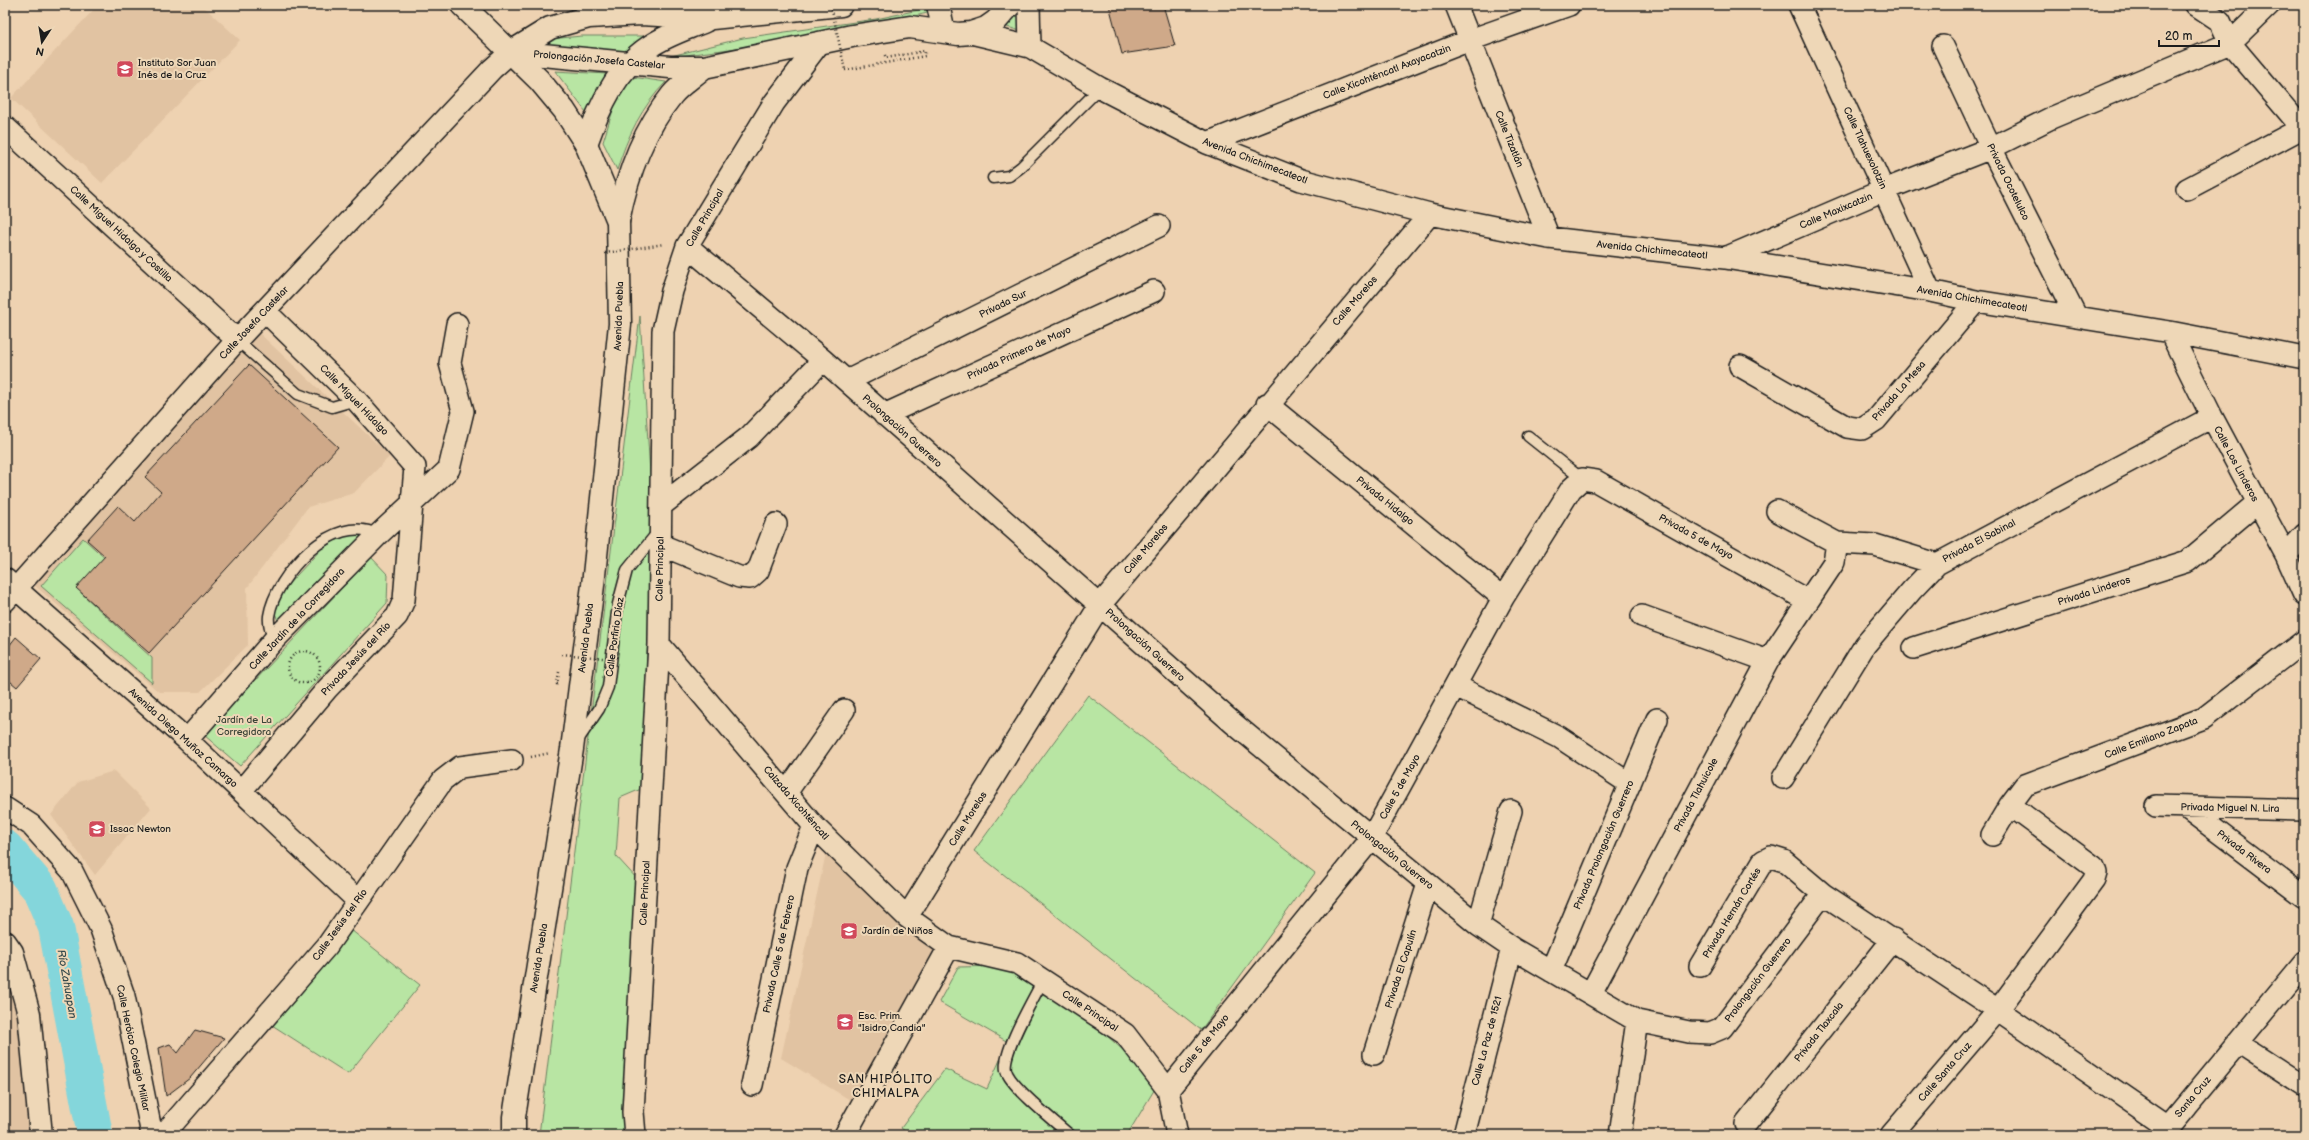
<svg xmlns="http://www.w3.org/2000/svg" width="2309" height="1140" viewBox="0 0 2309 1140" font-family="'Balsamiq Sans',sans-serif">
	<rect width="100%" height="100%" fill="#eed2b1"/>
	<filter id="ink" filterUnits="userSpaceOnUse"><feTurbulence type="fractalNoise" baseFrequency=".025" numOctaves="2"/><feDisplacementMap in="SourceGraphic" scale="8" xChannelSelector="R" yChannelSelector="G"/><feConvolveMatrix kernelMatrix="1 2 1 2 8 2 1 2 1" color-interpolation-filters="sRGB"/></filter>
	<g filter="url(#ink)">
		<!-- built -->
		<path fill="#e1c3a2" d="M 98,5 L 202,5 L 240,40 L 102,183 L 11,98 Z
			M 257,331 L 390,456 L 354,493 L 308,507 L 247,588 L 248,645 L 200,692 L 159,692 L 33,584 Z
			M 114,771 L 151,808 L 95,875 L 51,815 L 78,782 Z
			M 828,844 L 940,951 L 855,1103 L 781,1058 Z
			M 5,968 L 19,1023 L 28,1135 L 5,1135 Z"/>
		<!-- green -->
		<path fill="#b8e5a3" stroke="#6a8060" d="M 942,5 L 959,5 C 862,31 762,45 663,58 L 743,38 L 876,19 Z
			M 1017,9 L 1024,32 L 997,24 Z
			M 582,36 L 646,36 L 627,53 L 551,46 L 540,43 L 549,39 Z
			M 555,71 L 607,74 L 595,94 L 589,116 Z
			M 632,77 L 666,82 C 642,106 627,137 617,170 L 603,142 L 617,97 Z
			M 640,316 L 653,520 L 641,789 L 620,798 L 616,856 L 638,880 L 627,1135 L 539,1135 Z
			M 351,533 L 370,538 L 281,629 L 275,613 L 283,590 L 323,547 Z
			M 83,538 L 109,562 L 81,593 L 152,658 L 152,683 L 41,586 Z
			M 371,557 L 388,575 L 387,603 L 240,766 L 204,735 Z
			M 1088,695 L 1315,873 L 1201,1030 L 974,851 Z
			M 351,930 L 420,985 L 348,1074 L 272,1025 Z
			M 1003,966 L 1106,1035 L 1159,1082 L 1127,1135 L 910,1135 L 901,1128 L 945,1069 L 987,1089 L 1008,1042 L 939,1002 L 958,967 Z"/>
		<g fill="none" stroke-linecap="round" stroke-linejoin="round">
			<!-- river -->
			<path stroke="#84d6db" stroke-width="36" d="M 5,848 L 40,889 L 56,927 L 95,1135"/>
		</g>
		<!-- building -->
		<path fill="#cfa989" stroke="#1c1c1c" d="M 1109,5 L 1163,5 L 1175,46 L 1122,54 Z
			M 249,365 L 338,447 L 149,653 L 76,588 L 105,556 L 87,540 L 118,506 L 135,522 L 161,492 L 145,477 Z
			M 16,637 L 41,659 L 17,687 L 5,677 L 5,651 Z
			M 195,1030 L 224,1038 L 190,1078 L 166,1096 L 159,1048 L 170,1044 L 178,1053 Z"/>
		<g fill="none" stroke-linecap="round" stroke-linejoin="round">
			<defs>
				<path id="lane" d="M 993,178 L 1009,176 L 1021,167 L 1100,88
					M 237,340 L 298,394 L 332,407 L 356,400
					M 1528,436 L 1582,479
					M 274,640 C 271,633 268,624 269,616 C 275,576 334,510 378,535
					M 578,740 L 599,709 L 608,687 L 618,604 L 627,570 L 657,533
					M 1043,980 C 1034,998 1002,1052 1006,1070 C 1009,1085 1056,1123 1070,1135"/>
				<path id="street" d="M 1029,5 L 1030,47
					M 1456,5 L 1549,238
					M 1799,5 L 1930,291
					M 2196,5 L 2220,21 L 2230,43 L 2302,128
					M 971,33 L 1030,47 L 1100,88 L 1207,143 L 1301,180 L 1430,214 L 1549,238 L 1725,258 L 1930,291 L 1976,301 L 2170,332 L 2304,358
					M 1943,46 L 1991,148 L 2076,316
					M 5,127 L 237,340
					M 1207,143 L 1470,40 L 1569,5
					M 2187,189 L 2304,127
					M 687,246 L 823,360 L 1233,723 L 1478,925 L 1512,948 L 1637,1021 L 1689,1032 L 1710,1033 L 1722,1028 L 1823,894
					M 1725,258 L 1884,190 L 1991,148 L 2051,118 L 2230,43 L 2269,5
					M 2170,332 L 2212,417 L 2286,555 L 2304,595
					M 1740,366 L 1847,427 L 1862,429 L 1876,420 L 1976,301
					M 847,381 L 1159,226
					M 1267,404 L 1503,598
					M 884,415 L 1154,291
					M 662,505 L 749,437 L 823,360
					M 1837,543 L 1875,545 L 1937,564
					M 661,545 L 739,577 L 750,578 L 758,571 L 776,524
					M 2286,555 L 2304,535
					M 5,579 L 187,740 L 358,901
					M 5,601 L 237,340 L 492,69 L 511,52
					M 1642,616 L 1768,661
					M 659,644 L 814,826 L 907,917 L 949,947 L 1017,963 L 1125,1034 L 1168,1090 L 1177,1135
					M 1914,648 L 2188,561 L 2257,503
					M 1456,686 L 1559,737 L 1630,784
					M 187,740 L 274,640 L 378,535 L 449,469 L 463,411 L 450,363 L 457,324
					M 1783,778 L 1865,645 L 1912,590 L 1937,564 L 2212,417
					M 241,791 L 327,689 L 397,616 L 404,600 L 415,467 L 356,400 L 265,311
					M 786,793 L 844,710
					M 2156,806 L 2304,810
					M 2185,807 L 2304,897
					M 5,808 L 31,825 L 72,871 L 101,929 L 124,996 L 152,1135
					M 1992,835 L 2010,805 L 2025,785 L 2204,718 L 2304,641
					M 907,917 L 1100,605 L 1430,214
					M 1478,925 L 1511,811
					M 1700,966 L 1763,861 L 1771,857 L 1784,861 L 1823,894 L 1998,1010 L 2168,1127 L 2304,963
					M 1551,971 L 1657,719
					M 1591,993 L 1768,661 L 1834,562 L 1837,543 L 1777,511
					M 2238,1043 L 2304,1086
					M 1374,1054 L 1428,884
					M 752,1085 L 797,868 L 814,826
					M 1168,1090 L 1371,839 L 1503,598 L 1571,489 L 1582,479 L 1596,481 L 1808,601
					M 1746,1124 L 1893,939
					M 163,1135 L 327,946 L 443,780 L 460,767 L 512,760
					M 635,1135 L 633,1112 L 659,644 L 663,331 L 672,291 L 687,246 L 774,103 L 818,45
					M 845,1135 L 949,947
					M 1464,1135 L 1512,948
					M 1620,1135 L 1637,1021
					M 1891,1135 L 1998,1010 L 2094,880 L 2096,873 L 2094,867 L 2010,805"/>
				<path id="secondary" d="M 938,5 L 944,32
					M 511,52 L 670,67 L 704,67 L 852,36 L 910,27 L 958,34 L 971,33 L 986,28 L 996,21 L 1010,5
					M 511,52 L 550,28 L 589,17 L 641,14 L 712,18 L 841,5
					M 586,144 C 599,108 616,69 649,47 C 666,35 686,29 705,21
					M 618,221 C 627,175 642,132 672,95 C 680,85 694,76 704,67
					M 5,942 L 12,952 L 29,1014 L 41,1135"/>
				<path id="primary" d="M 462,5 L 539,80 L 564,110 L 586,144 L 618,221 L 620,324 L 593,585 L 572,749 L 514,1117 L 514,1135"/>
			</defs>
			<!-- lane casing -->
			<use href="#lane" stroke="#1c1c1c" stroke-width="13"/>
			<!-- street casing -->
			<use href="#street" stroke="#1c1c1c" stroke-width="24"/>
			<!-- secondary casing -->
			<use href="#secondary" stroke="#1c1c1c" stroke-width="25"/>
			<!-- primary casing -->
			<use href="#primary" stroke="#1c1c1c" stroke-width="25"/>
			<!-- path -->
			<path stroke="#1c1c1c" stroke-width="2.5" stroke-dasharray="1 3" stroke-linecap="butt" d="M 845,70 L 925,56 L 925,51 L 886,58 L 884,53
				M288 667a16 16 0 1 1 32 0a16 16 0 1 1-32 0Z
				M 559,672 L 557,684 L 560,684
				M 531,757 L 550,753"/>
			<!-- lane -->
			<use href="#lane" stroke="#eed7b7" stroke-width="10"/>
			<!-- street -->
			<use href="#street" stroke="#eed7b7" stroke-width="21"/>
			<!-- secondary -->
			<use href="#secondary" stroke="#eed7b7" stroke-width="22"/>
			<!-- primary -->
			<use href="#primary" stroke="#eed7b7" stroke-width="22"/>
			<!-- path-bridge -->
			<path stroke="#1c1c1c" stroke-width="2.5" stroke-dasharray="1 3" stroke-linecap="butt" d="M 831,5 L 845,70
				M 605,253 L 664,244
				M 562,654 L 603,658"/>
		</g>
	</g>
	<!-- icons -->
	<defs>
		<symbol id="university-square" viewBox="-11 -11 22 22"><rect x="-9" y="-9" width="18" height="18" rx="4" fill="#d1495b" stroke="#eed7b7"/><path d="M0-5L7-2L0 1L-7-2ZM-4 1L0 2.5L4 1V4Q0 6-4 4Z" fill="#fff"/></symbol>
		<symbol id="school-square" viewBox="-11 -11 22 22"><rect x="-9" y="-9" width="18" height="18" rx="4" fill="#d1495b" stroke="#eed7b7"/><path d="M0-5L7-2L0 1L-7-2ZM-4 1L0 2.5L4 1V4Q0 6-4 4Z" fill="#fff"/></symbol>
	</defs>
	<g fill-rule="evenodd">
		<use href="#university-square" x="115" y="59" width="20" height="20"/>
		<use href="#school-square" x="87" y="819" width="20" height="20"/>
		<use href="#school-square" x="839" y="921" width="20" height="20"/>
		<use href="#school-square" x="835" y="1012" width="20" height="20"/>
	</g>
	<g text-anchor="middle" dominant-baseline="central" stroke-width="4" stroke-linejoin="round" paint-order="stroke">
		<!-- street labels -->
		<g font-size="10" fill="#1c1c1c" stroke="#eed7b7">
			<text transform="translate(599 60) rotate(5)">Prolongación Josefa Castelar</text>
			<text transform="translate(1387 72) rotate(-21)">Calle Xicohténcatl Axayacatzin</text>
			<text transform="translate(1509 139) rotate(68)">Calle Tizatlán</text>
			<text transform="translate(1865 148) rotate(65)">Calle Tlahuexolotzin</text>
			<text transform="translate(1255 161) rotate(21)">Avenida Chichimecateotl</text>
			<text transform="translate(2008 182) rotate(64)">Privada Ocotelulco</text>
			<text transform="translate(1836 211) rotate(-23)">Calle Maxixcatzin</text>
			<text transform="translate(705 218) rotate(-60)">Calle Principal</text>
			<text transform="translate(121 234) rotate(43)">Calle Miguel Hidalgo y Costilla</text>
			<text transform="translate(1652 250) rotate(6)">Avenida Chichimecateotl</text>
			<text transform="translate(1972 299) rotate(10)">Avenida Chichimecateotl</text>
			<text transform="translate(1355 301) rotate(-49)">Calle Morelos</text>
			<text transform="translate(1003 304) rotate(-26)">Privada Sur</text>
			<text transform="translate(619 316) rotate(-88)">Avenida Puebla</text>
			<text transform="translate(254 323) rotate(-47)">Calle Josefa Castelar</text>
			<text transform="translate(1019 353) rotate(-25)">Privada Primero de Mayo</text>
			<text transform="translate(1899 391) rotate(-49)">Privada La Mesa</text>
			<text transform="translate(354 400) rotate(46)">Calle Miguel Hidalgo</text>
			<text transform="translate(902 431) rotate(42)">Prolongación Guerrero</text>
			<text transform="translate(2236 464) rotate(62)">Calle Los Linderos</text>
			<text transform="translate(1385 501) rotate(39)">Privada Hidalgo</text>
			<text transform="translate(1696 537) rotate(29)">Privada 5 de Mayo</text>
			<text transform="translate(1979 541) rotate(-28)">Privada El Sabinal</text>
			<text transform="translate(1146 549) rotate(-50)">Calle Morelos</text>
			<text transform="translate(660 569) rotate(-89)">Calle Principal</text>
			<text transform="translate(2094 591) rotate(-18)">Privada Linderos</text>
			<text transform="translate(297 619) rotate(-47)">Calle Jardín de la Corregidora</text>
			<text transform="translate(615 637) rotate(-82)">Calle Porfirio Díaz</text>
			<text transform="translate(586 638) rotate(-83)">Avenida Puebla</text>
			<text transform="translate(1145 645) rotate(42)">Prolongación Guerrero</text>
			<text transform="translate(356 659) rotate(-47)">Privada Jesús del Río</text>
			<text transform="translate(183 738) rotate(42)">Avenida Diego Muñoz Camargo</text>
			<text transform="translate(2151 738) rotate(-21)">Calle Emiliano Zapata</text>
			<text transform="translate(1400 787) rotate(-61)">Calle 5 de Mayo</text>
			<text transform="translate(1696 795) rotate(-62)">Privada Tlahuicole</text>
			<text transform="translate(796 803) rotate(49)">Calzada Xicohténcatl</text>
			<text transform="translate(2230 808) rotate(1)">Privada Miguel N. Lira</text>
			<text transform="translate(968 819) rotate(-58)">Calle Morelos</text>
			<text transform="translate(1604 845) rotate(-67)">Privada Prolongación Guerrero</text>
			<text transform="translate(2244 852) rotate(37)">Privada Rivera</text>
			<text transform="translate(1392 855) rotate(39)">Prolongación Guerrero</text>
			<text transform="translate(645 893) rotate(-87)">Calle Principal</text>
			<text transform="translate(1732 913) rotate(-59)">Privada Hernán Cortés</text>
			<text transform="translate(340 925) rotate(-54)">Calle Jesús del Río</text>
			<text transform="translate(779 954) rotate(-78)">Privada Calle 5 de Febrero</text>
			<text transform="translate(539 958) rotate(-81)">Avenida Puebla</text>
			<text transform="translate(1401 969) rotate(-72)">Privada El Capulín</text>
			<text transform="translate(1758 980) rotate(-53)">Prolongación Guerrero</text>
			<text transform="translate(1090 1011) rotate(34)">Calle Principal</text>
			<text transform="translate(1819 1032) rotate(-52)">Privada Tlaxcala</text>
			<text transform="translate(1487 1041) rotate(-75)">Calle La Paz de 1521</text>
			<text transform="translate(1204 1044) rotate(-51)">Calle 5 de Mayo</text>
			<text transform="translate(133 1048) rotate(78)">Calle Heróico Colegio Militar</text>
			<text transform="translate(1945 1072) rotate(-49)">Calle Santa Cruz</text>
			<text transform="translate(2193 1097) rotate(-50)">Santa Cruz</text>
		</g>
		<!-- poi labels -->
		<g font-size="10" fill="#1c1c1c" stroke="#eed7b7" text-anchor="start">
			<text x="138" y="63">Instituto Sor Juan<tspan x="138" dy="12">Inés de la Cruz</tspan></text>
			<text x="110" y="829">Issac Newton</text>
			<text x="862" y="931">Jardín de Niños</text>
			<text x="858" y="1016">Esc. Prim.<tspan x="858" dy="12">"Isidro Candia"</tspan></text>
		</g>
		<!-- park labels -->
		<g font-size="10" fill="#3b4437" stroke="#eed7b7">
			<text x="244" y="720">Jardín de La<tspan x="244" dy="12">Corregidora</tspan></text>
		</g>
		<!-- water labels -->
		<g font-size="11" font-style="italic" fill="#364a4c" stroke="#eed7b7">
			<text transform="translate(67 984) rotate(80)">Río Zahuapan</text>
		</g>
		<!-- quarter labels -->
		<g font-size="12" letter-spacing="1" fill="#1c1c1c" stroke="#eed7b7">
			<text x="886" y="1079">SAN HIPÓLITO<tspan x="886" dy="14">CHIMALPA</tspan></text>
		</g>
	</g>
	<!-- margin -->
	<rect width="2309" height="1140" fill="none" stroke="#eed7b7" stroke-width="20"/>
	<rect x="10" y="10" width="2289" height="1120" fill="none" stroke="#1c1c1c" stroke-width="1.5" filter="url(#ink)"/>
	<!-- north arrow -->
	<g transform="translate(42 42) rotate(192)" stroke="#eed7b7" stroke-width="3" paint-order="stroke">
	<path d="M0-3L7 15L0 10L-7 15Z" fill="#1c1c1c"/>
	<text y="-6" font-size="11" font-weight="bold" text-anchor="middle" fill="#1c1c1c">N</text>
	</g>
	<!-- scale -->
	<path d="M2159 40v6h60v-6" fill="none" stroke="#1c1c1c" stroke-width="2"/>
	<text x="2165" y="40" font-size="12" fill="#1c1c1c" stroke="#eed7b7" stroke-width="3" paint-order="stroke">20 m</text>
</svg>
